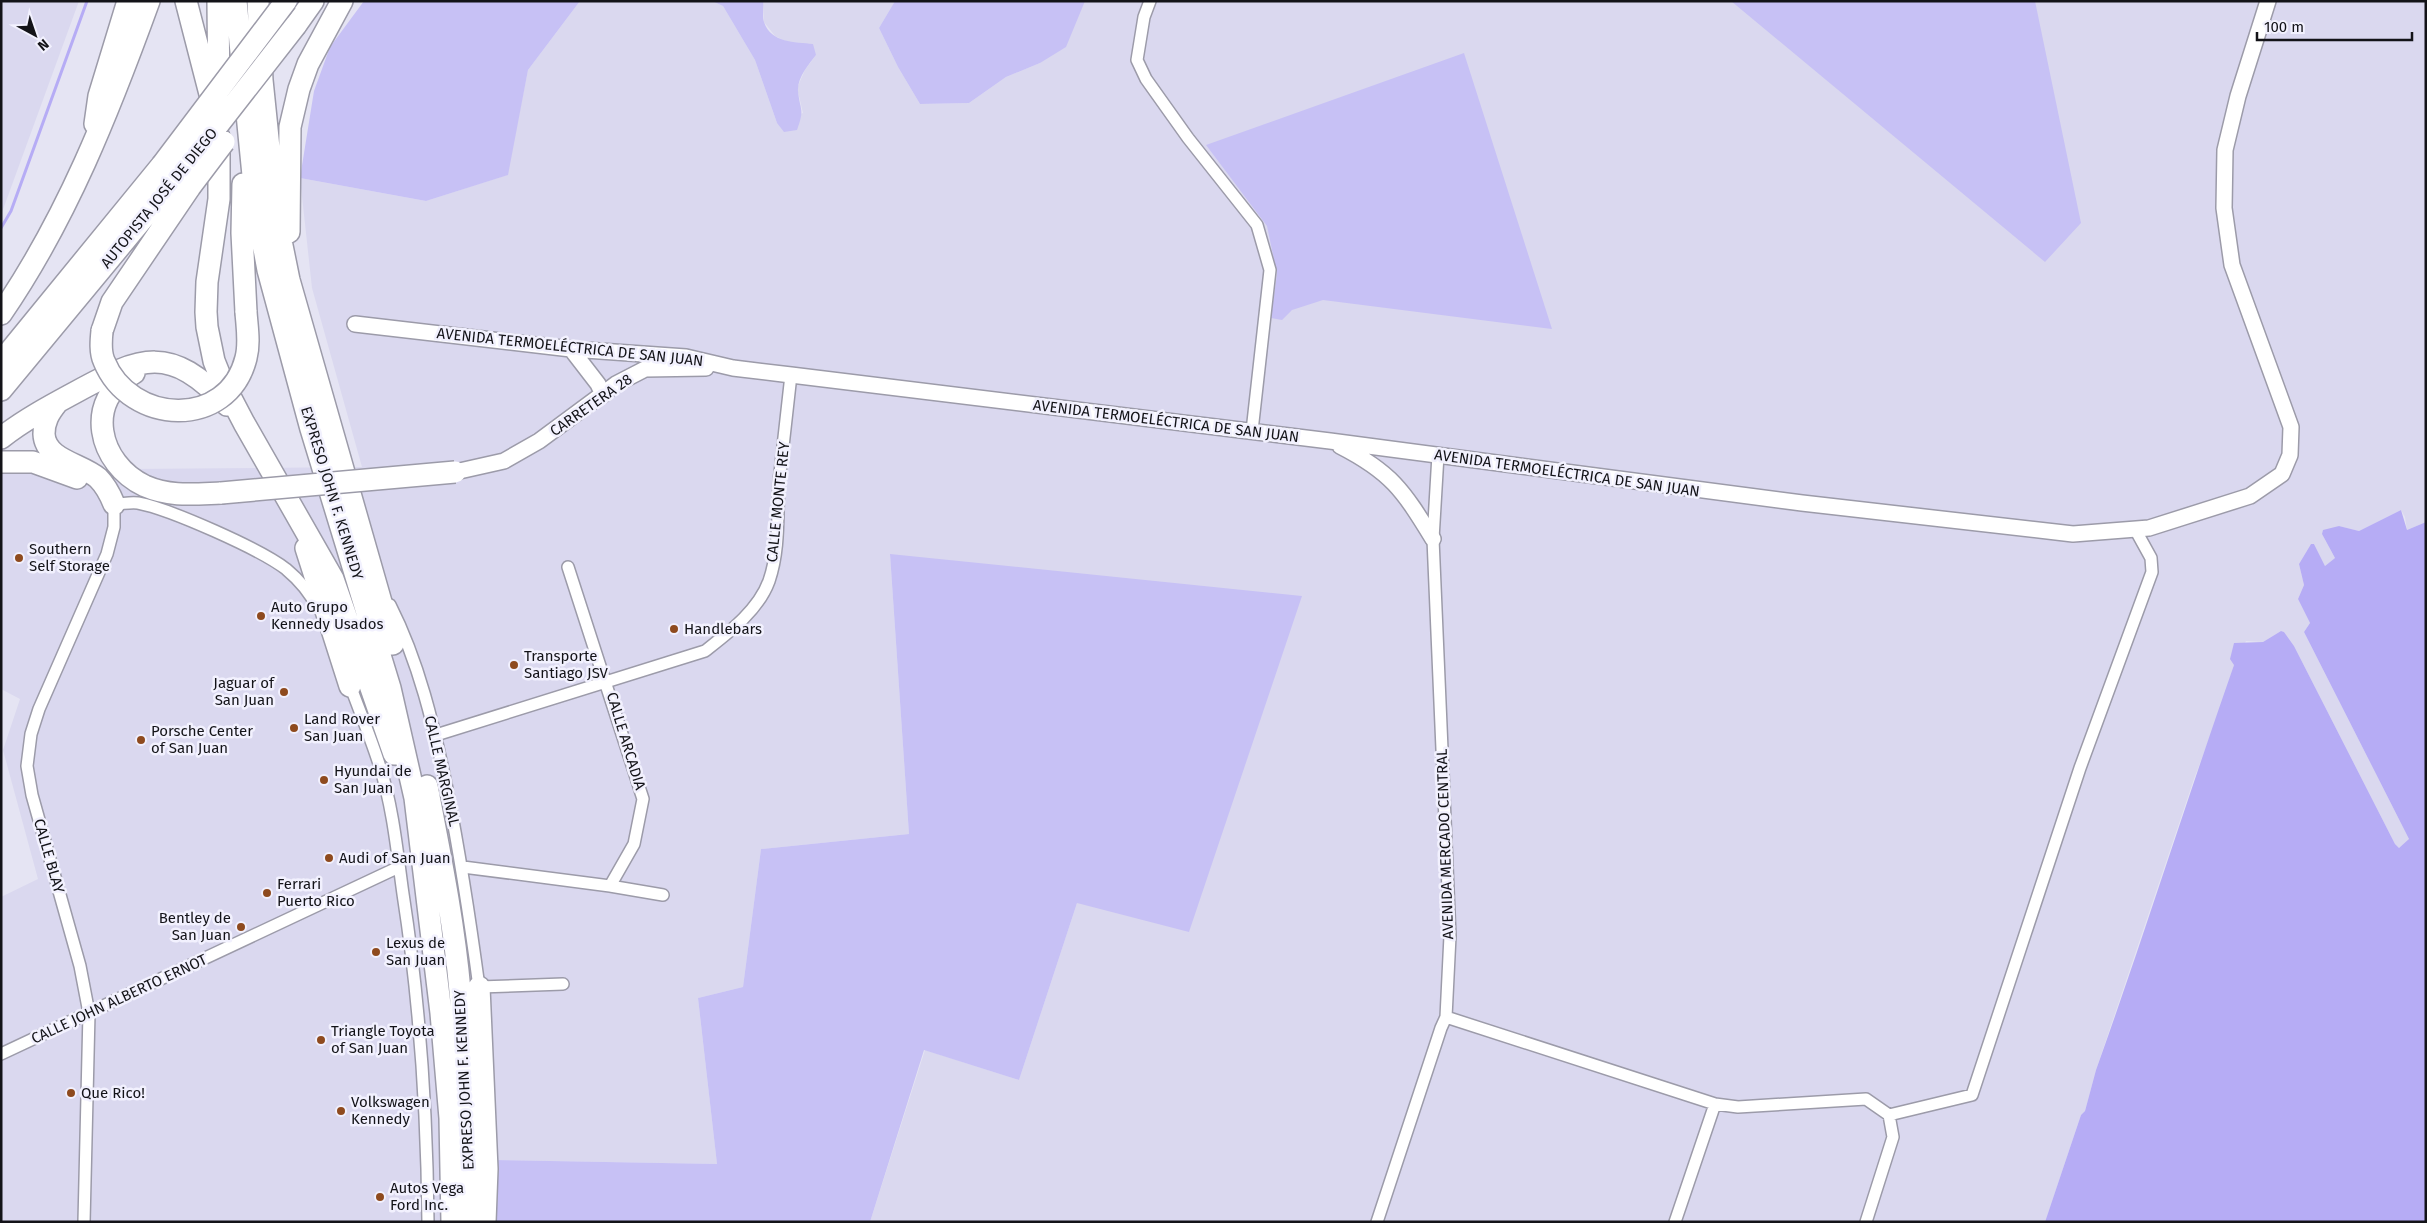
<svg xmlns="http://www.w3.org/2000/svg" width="2427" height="1223" viewBox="0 0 2427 1223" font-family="'Fira Sans',sans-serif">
	<rect width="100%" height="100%" fill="#e5e4f3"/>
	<!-- built -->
	<path fill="#dad8ef" d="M 1,1 L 79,1 L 1,215 Z
		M 580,1 L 712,1 L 723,6 L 755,60 L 777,123 L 803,113 L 797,88 L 805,70 L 816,55 L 799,43 L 787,42 L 775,36 L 764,22 L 763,1 L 895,1 L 879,28 L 898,67 L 920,104 L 969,103 L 1006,77 L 1040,63 L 1085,1 L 2426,1 L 2426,522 L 2407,530 L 2405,517 L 2401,510 L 2359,531 L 2339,526 L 2322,534 L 2335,558 L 2325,566 L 2314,544 L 2311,544 L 2299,564 L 2304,585 L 2298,599 L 2310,623 L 2304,632 L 2409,839 L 2408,842 L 2399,848 L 2395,844 L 2294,646 L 2284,632 L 2281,631 L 2263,642 L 2246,641 L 2234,665 L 2222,705 L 2194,779 L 2096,1070 L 2085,1111 L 2081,1115 L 2045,1222 L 870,1222 L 925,1050 L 1019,1080 L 1077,903 L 890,554 L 909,834 L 761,849 L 743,987 L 698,998 L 717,1164 L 494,1160 L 494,1222 L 1,1222 L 1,897 L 38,879 L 3,750 L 20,699 L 1,689 L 1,470 L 362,467 L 312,288 L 300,178 L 426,201 L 507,175 L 528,70 Z"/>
	<!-- green -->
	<path fill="#c7c1f5" d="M 364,1 L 580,1 L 528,70 L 508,175 L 426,201 L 300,178 L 314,91 L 330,47 Z
		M 712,1 L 763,1 C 764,7 762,16 764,22 C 771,43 795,42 813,44 L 816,55 C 809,64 797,78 798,91 C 800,111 805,108 797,130 L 784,132 L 777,123 L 755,60 L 723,6 Z
		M 895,1 L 1085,1 L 1066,47 L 1040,63 L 1006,77 L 969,103 L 920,104 L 898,67 L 879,28 Z
		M 1731,1 L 2035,1 L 2081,223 L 2045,262 Z
		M 1464,53 L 1552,329 L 1323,300 L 1292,310 L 1282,320 L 1271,318 L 1277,274 L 1267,226 L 1206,145 Z
		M 890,554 L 1302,596 L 1189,932 L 1077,903 L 1019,1080 L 924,1050 L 870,1222 L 494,1222 L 494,1160 L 717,1164 L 698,998 L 743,987 L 761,849 L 909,834 Z"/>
	<!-- water -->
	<path fill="#b6acf5" d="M 2401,510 L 2407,530 L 2426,522 L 2426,1222 L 2045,1222 L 2081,1115 L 2085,1111 L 2096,1070 C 2144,936 2187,799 2234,665 L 2230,659 L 2234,643 L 2263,642 L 2281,631 L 2284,632 L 2294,646 L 2395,844 L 2399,848 L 2409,839 L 2304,632 L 2310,623 L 2298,599 L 2304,585 L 2299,564 L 2311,544 L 2314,544 L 2325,566 L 2335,558 L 2322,534 L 2323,530 L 2339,526 L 2359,531 Z"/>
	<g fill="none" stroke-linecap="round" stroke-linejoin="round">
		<!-- stream -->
		<path stroke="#b6acf5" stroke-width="3" d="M 1,228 L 11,211 L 87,1"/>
		<defs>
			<path id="minor" d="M 1150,1 L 1144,17 L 1137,60 L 1146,79 L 1188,138 L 1257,225 L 1270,270 L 1252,431
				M 568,567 L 643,799 L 634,844 L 610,886
				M 390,605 C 419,662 434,726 447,789 C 460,855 470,920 479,987 L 563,984
				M 349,682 C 359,710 371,738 380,767 C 393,808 397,851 403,894 C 420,1003 427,1112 428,1222
				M 436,735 L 705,651 C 728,633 758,611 769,581 C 780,549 777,515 779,482 C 783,447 787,411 791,375
				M 463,867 L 610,886 L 663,895
				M 1446,1017 L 1715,1104 L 1738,1107 L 1866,1099 L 1889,1115 L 1893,1137 L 1866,1222
				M 1,1054 L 399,867
				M 1889,1115 L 1972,1095 L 2080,768 L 2152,572 L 2151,558 L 2135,529
				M 84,1222 L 89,1013 L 80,966 L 32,795 L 27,766 L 31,734 L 39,709 L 107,554 L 114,527 L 114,504 C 122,504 130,502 138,503 C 170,509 260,549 286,569 C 298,579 310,593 317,607
				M 1377,1222 L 1441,1028 L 1446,1017 L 1450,936 L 1433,539 L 1438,455
				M 1675,1222 L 1715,1104"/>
			<path id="tertiary" d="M 355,324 L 571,349 L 686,357 L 733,368 L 791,375 L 1330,441 L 1802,503 L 2073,534 L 2149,528 L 2250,496 L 2282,474 L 2290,455 L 2291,427 L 2232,265 L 2224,208 L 2225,150 L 2238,96 L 2268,1
				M 571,349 L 598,384 L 603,395
				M 1340,446 C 1391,472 1403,490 1433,539
				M 455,472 L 504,461 L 539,441 L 616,384 L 645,369 L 706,368"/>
			<path id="motorway" d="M 186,1 L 211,98
				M 218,1 L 219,102
				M 236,1 L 256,206 L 268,270 L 311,429 L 390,688 L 415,798 L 441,1013 L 450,1118 L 452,1222
				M 258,1 L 262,80 L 276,216 L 289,280 L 393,644
				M 296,25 L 313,1
				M 95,124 L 99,96 L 128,1
				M 219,137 L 219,199 L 207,282 L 206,312 L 207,327 L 214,361 L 222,381 L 244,423 L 333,579 L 394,754
				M 243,184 L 242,233 L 246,312
				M 289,232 L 290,127 L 299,89 L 308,64 L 342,1
				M 1,314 C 67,218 109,111 149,1
				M 102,331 L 112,302 L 190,187
				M 1,362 L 162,165
				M 134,373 C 83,400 98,464 145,486 C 170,497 194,494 221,493
				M 1,390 L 179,175
				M 57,403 C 49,413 44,421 44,434 C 45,460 82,464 98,478 C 106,486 110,494 114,504
				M 1,438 C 24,420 50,406 76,392 C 142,356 170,344 227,405
				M 1,462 L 33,462 L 77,478
				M 306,548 L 350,686
				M 427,786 C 440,854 454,922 460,991 C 467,1068 469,1145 470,1222
				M 479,987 L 487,1169 L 485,1222"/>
		</defs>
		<!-- minor casing -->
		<use href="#minor" stroke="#9c9ba9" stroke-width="14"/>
		<!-- tertiary casing -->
		<use href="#tertiary" stroke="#9c9ba9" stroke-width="18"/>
		<!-- motorway casing -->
		<use href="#motorway" stroke="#9c9ba9" stroke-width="24"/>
		<!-- minor -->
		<use href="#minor" stroke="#fff" stroke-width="11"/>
		<!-- tertiary -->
		<use href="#tertiary" stroke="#fff" stroke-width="15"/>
		<!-- motorway -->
		<use href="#motorway" stroke="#fff" stroke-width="21"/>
		<defs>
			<path id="motorway-bridge" d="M 162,165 L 286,1
				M 179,175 L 296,25
				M 190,187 L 224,142
				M 102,331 C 101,341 100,352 104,361 C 130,425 228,430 246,358 C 250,343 247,327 246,312
				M 221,493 L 455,472"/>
		</defs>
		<!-- motorway-bridge casing -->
		<use href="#motorway-bridge" stroke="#9c9ba9" stroke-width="24" stroke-linecap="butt"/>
		<!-- motorway-bridge -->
		<use href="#motorway-bridge" stroke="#fff" stroke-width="21"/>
	</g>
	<!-- markers -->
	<g fill="#8e4a1e" stroke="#f2f1fe" stroke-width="2">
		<circle cx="19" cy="558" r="5"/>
		<circle cx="261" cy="616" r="5"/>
		<circle cx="674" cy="629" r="5"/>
		<circle cx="514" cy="665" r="5"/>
		<circle cx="284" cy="692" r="5"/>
		<circle cx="294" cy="728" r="5"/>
		<circle cx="141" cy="740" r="5"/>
		<circle cx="324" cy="780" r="5"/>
		<circle cx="329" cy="858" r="5"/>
		<circle cx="267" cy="893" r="5"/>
		<circle cx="241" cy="927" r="5"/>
		<circle cx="376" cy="952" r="5"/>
		<circle cx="321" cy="1040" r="5"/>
		<circle cx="71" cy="1093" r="5"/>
		<circle cx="341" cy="1111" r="5"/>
		<circle cx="380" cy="1197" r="5"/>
	</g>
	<g text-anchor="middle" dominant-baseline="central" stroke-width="5" stroke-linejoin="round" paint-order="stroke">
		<!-- street labels -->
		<g font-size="15" fill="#131318" stroke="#f2f1fe">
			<text transform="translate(159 198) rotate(-51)">AUTOPISTA JOSÉ DE DIEGO</text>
			<text transform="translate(570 347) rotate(6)">AVENIDA TERMOELÉCTRICA DE SAN JUAN</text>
			<text transform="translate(591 405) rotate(-35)">CARRETERA 28</text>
			<text transform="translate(1166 421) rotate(7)">AVENIDA TERMOELÉCTRICA DE SAN JUAN</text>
			<text transform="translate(1567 473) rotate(8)">AVENIDA TERMOELÉCTRICA DE SAN JUAN</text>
			<text transform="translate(332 493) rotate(73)">EXPRESO JOHN F. KENNEDY</text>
			<text transform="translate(778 502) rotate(-84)">CALLE MONTE REY</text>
			<text transform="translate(626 741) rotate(73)">CALLE ARCADIA</text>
			<text transform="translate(442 771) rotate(77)">CALLE MARGINAL</text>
			<text transform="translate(1445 844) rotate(-92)">AVENIDA MERCADO CENTRAL</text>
			<text transform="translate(49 856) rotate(74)">CALLE BLAY</text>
			<text transform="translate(119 999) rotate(-25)">CALLE JOHN ALBERTO ERNOT</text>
			<text transform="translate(464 1080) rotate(-93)">EXPRESO JOHN F. KENNEDY</text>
		</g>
		<!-- poi labels -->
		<g font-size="15" fill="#131318" stroke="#f2f1fe" text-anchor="start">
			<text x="29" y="549">Southern<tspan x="29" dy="17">Self Storage</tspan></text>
			<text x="271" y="607">Auto Grupo<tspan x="271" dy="17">Kennedy Usados</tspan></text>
			<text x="684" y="629">Handlebars</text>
			<text x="524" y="656">Transporte<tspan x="524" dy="17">Santiago JSV</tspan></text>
			<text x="274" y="683" text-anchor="end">Jaguar of<tspan x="274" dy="17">San Juan</tspan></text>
			<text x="304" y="719">Land Rover<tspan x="304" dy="17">San Juan</tspan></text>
			<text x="151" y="731">Porsche Center<tspan x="151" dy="17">of San Juan</tspan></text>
			<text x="334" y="771">Hyundai de<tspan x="334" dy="17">San Juan</tspan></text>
			<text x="339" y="858">Audi of San Juan</text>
			<text x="277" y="884">Ferrari<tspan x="277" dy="17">Puerto Rico</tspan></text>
			<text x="231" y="918" text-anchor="end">Bentley de<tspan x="231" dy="17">San Juan</tspan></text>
			<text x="386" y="943">Lexus de<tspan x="386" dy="17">San Juan</tspan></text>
			<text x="331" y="1031">Triangle Toyota<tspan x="331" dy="17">of San Juan</tspan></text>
			<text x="81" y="1093">Que Rico!</text>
			<text x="351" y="1102">Volkswagen<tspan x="351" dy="17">Kennedy</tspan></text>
			<text x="390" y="1188">Autos Vega<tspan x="390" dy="17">Ford Inc.</tspan></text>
		</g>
	</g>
	<!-- border -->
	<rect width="2427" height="1223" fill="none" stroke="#131318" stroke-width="5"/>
	<!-- north arrow -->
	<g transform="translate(35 35) rotate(140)" stroke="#f2f1fe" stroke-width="4" paint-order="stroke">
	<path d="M0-4L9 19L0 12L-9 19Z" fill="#131318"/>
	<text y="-8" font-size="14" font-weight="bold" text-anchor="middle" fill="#131318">N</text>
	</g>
	<!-- scale -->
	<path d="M2257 32v8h155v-8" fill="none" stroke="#131318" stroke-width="2.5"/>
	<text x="2264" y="32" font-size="15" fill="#131318" stroke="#f2f1fe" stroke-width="4" paint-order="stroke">100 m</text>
</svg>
